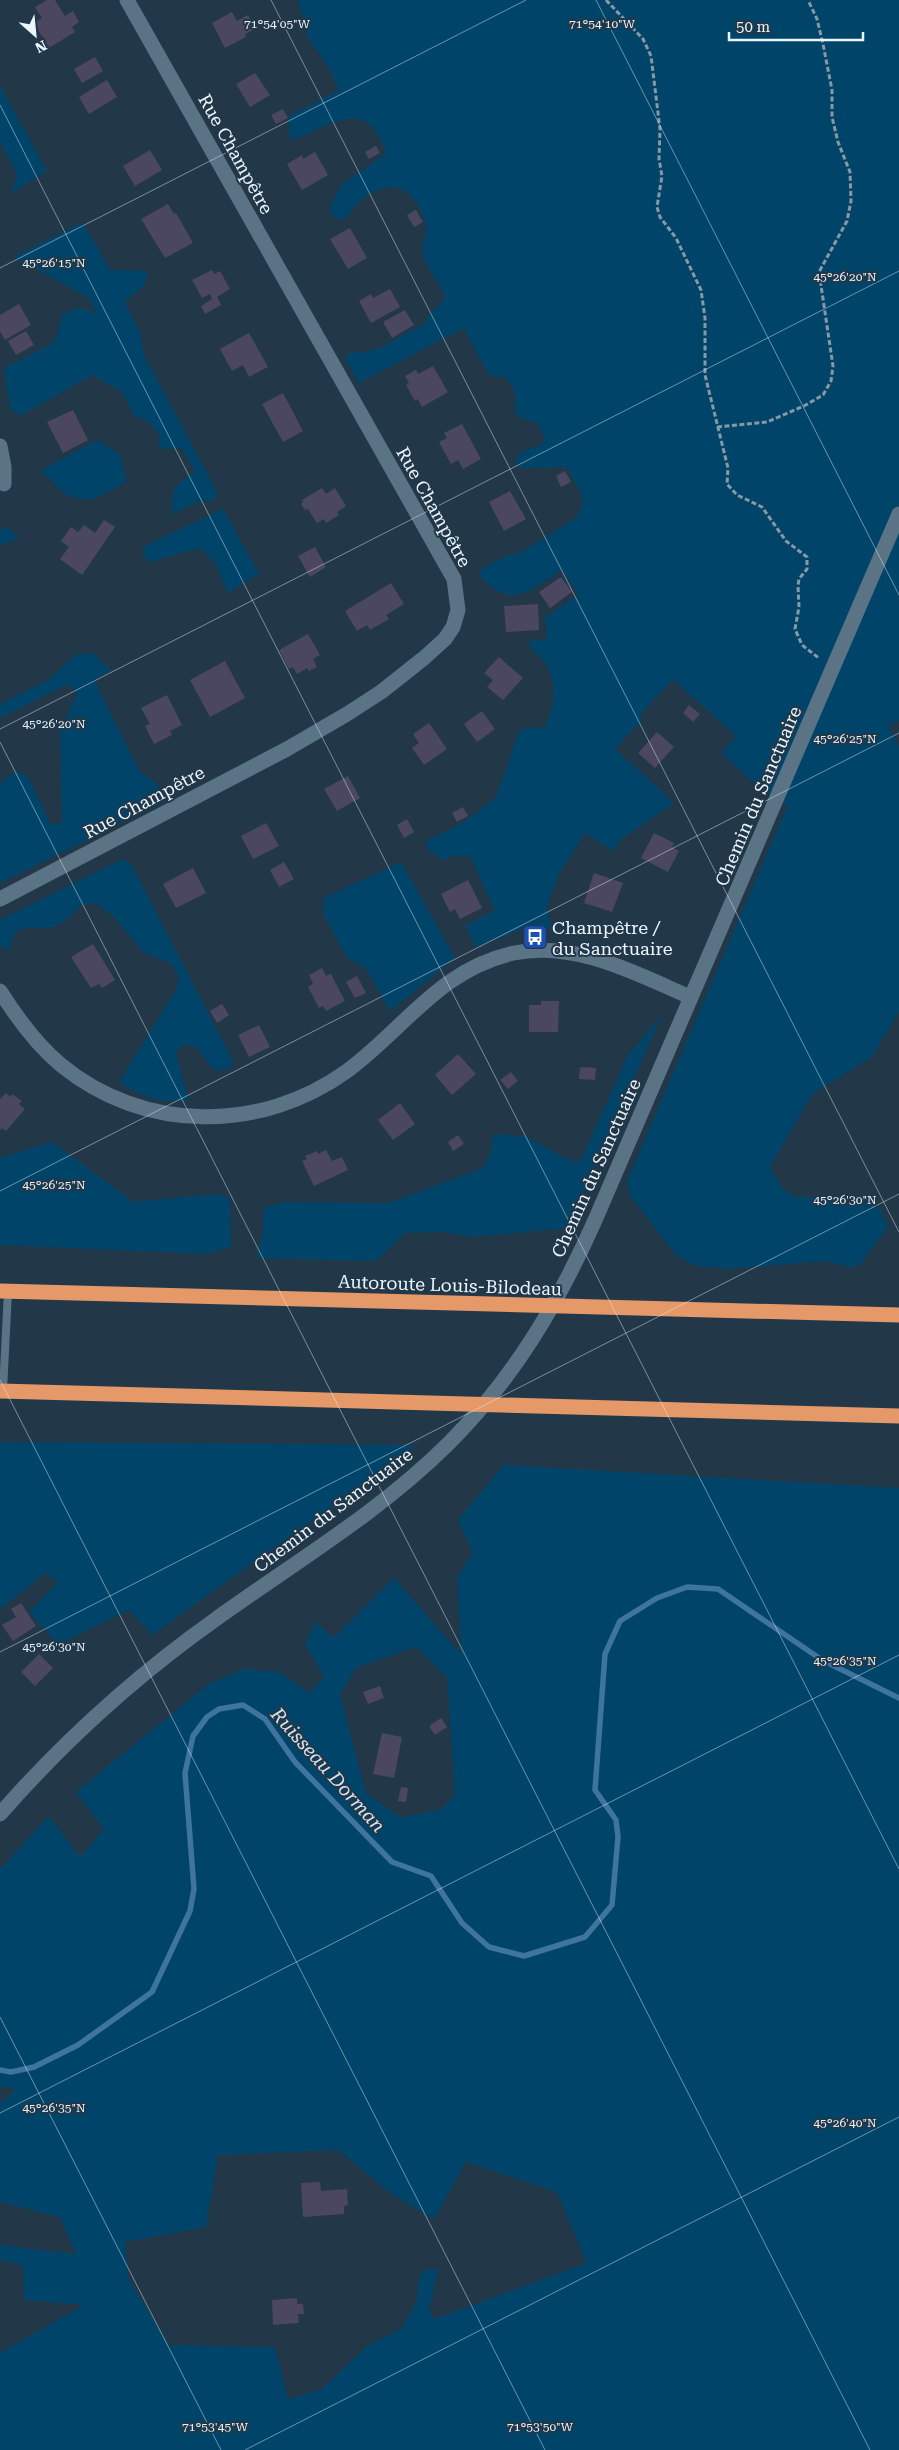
<svg xmlns="http://www.w3.org/2000/svg" width="899" height="2450" viewBox="0 0 899 2450" font-family="'Roboto Serif',serif">
	<rect width="100%" height="100%" fill="#223849"/>
	<!-- green -->
	<path fill="#004569" fill-rule="evenodd" d="M 298,0 L 899,0 L 899,721 L 888,725 L 899,747 L 899,1012 L 871,1058 L 813,1093 L 770,1167 L 782,1188 L 795,1197 L 855,1196 L 880,1209 L 888,1227 L 860,1265 L 853,1267 L 822,1261 L 729,1269 L 696,1266 L 676,1255 L 630,1196 L 627,1181 L 788,805 L 766,794 L 721,753 L 736,736 L 673,679 L 639,716 L 642,720 L 615,749 L 674,803 L 620,840 L 613,851 L 585,833 L 559,874 L 547,906 L 551,929 L 522,929 L 476,947 L 466,926 L 495,910 L 470,856 L 453,856 L 443,860 L 430,851 L 424,842 L 466,821 L 496,797 L 520,729 L 545,727 C 554,708 558,685 547,666 C 541,656 531,653 529,641 L 547,639 L 545,618 L 579,594 L 561,570 C 531,592 511,610 480,576 L 481,569 L 504,557 L 521,552 L 576,518 L 583,503 L 580,491 L 566,467 L 521,468 L 515,464 L 518,454 L 542,444 L 545,437 L 537,423 L 520,418 L 515,411 C 516,395 516,388 503,376 L 493,377 L 488,374 L 464,328 L 359,383 L 345,359 L 348,354 L 378,349 L 425,323 L 429,315 L 444,300 L 444,293 C 437,281 428,268 423,256 C 420,247 428,235 426,225 C 412,172 372,180 346,218 L 337,220 L 329,209 L 342,184 L 376,161 L 386,152 C 367,96 332,124 294,140 L 289,135 L 289,116 L 339,90 L 329,68 L 308,38 Z
		M 0,86 L 47,171 L 10,194 C 25,166 8,166 0,141 C 0,128 0,101 0,86 Z
		M 83,222 L 110,270 L 149,271 L 144,285 L 125,302 L 141,336 L 144,355 L 217,492 L 215,500 L 198,502 L 171,515 L 174,488 L 195,471 L 182,448 L 159,449 L 160,435 L 146,420 L 133,415 L 123,393 L 92,375 L 20,416 L 10,409 L 4,368 L 48,346 L 56,340 L 62,315 L 78,307 L 97,314 L 89,298 L 14,257 Z
		M 97,440 L 121,455 L 126,482 L 92,500 L 68,496 L 40,471 Z
		M 223,509 L 259,574 L 228,593 L 215,563 L 200,548 L 150,562 L 143,555 L 144,546 Z
		M 7,527 L 19,537 L 0,546 L 0,530 Z
		M 93,653 L 111,670 L 94,680 L 140,772 L 157,783 L 164,802 L 0,883 L 0,784 L 16,771 L 28,777 L 51,825 L 62,822 L 60,731 L 77,694 L 70,685 L 58,689 L 0,718 L 0,704 L 47,681 L 77,654 Z
		M 123,859 L 131,864 L 234,1063 L 227,1070 L 214,1070 L 195,1046 L 181,1045 L 176,1055 L 189,1100 C 161,1104 142,1097 119,1082 L 175,991 L 179,977 L 172,964 L 143,952 L 114,917 L 96,903 L 81,905 C 73,914 64,924 52,927 C 35,931 31,922 13,934 L 10,948 L 3,950 L 0,944 L 0,920 Z
		M 401,862 L 455,958 L 390,1011 L 366,968 L 346,957 L 323,913 L 324,898 Z
		M 662,1015 L 567,1228 L 475,1237 L 441,1232 L 405,1233 L 376,1261 L 257,1258 L 263,1232 L 264,1208 L 285,1202 L 389,1203 L 483,1168 L 491,1152 L 493,1134 L 525,1136 L 569,1160 L 580,1162 L 628,1055 Z
		M 52,1142 L 134,1202 L 216,1194 L 230,1198 L 231,1246 L 208,1254 L 0,1245 L 0,1158 Z
		M 0,1442 L 417,1445 L 152,1635 L 129,1610 L 58,1645 L 29,1612 L 58,1582 L 46,1573 L 0,1609 Z
		M 504,1465 L 899,1488 L 899,2450 L 0,2450 L 0,2353 L 84,2305 L 24,2300 L 23,2265 L 0,2260 L 0,2245 L 76,2254 L 60,2217 L 0,2202 L 0,2103 L 17,2089 L 0,2087 L 0,1869 L 49,1816 L 80,1857 L 104,1829 L 76,1792 L 209,1684 L 244,1669 L 280,1672 L 310,1693 L 324,1676 L 305,1645 L 315,1622 L 334,1638 L 394,1578 L 461,1654 L 457,1577 L 473,1553 L 458,1520 ZM 416,1647 L 447,1677 L 455,1795 L 441,1809 L 401,1818 L 366,1793 L 340,1695 L 356,1668 ZM 338,2150 L 389,2192 L 434,2219 L 466,2162 L 557,2192 L 587,2263 L 435,2319 L 429,2311 L 438,2268 L 421,2271 L 416,2303 L 402,2328 L 366,2347 L 321,2390 L 288,2399 L 275,2347 L 169,2345 L 128,2278 L 125,2242 L 206,2227 L 218,2155 Z"/>
	<g fill="none" stroke-linecap="round" stroke-linejoin="round">
		<!-- stream -->
		<path stroke="#3f749f" stroke-width="5.5" d="M 0,2070 L 11,2072 L 34,2067 L 78,2045 L 152,1992 L 190,1911 L 194,1889 L 185,1773 L 193,1736 L 207,1717 L 219,1709 L 243,1705 L 265,1719 L 295,1762 L 392,1862 L 431,1876 L 462,1923 L 489,1947 L 524,1956 L 585,1937 L 612,1905 L 618,1837 L 616,1820 L 595,1790 L 605,1654 L 620,1621 L 657,1598 L 687,1587 L 718,1589 L 822,1660 L 899,1698"/>
	</g>
	<!-- building -->
	<path fill="#4b4760" d="M 47,0 L 55,0 L 65,16 L 73,11 L 79,22 L 72,27 L 75,32 L 49,48 L 34,23 L 42,18 L 35,7 Z
		M 232,12 L 237,21 L 248,15 L 255,29 L 245,34 L 246,37 L 225,48 L 212,23 Z
		M 95,57 L 103,71 L 82,83 L 74,69 Z
		M 255,73 L 270,95 L 250,107 L 236,84 Z
		M 107,80 L 117,97 L 89,114 L 79,97 Z
		M 283,109 L 288,118 L 276,124 L 271,115 Z
		M 376,146 L 380,153 L 369,159 L 365,152 Z
		M 150,150 L 162,170 L 135,186 L 123,166 Z
		M 315,152 L 328,175 L 302,190 L 287,164 L 302,155 L 303,159 Z
		M 168,204 L 174,214 L 176,213 L 193,243 L 165,258 L 141,219 Z
		M 416,210 L 423,222 L 414,227 L 407,215 Z
		M 350,228 L 367,258 L 348,269 L 330,239 Z
		M 212,270 L 214,274 L 220,271 L 230,289 L 217,297 L 221,305 L 205,314 L 201,306 L 212,299 L 210,294 L 202,298 L 192,280 Z
		M 390,289 L 400,307 L 371,323 L 359,301 L 371,294 L 373,298 Z
		M 19,304 L 31,325 L 5,340 L 0,331 L 0,315 Z
		M 405,310 L 414,325 L 392,338 L 383,322 Z
		M 26,331 L 34,345 L 16,355 L 8,341 Z
		M 249,333 L 268,367 L 249,377 L 243,365 L 232,371 L 220,349 Z
		M 433,366 L 448,392 L 422,407 L 418,399 L 415,401 L 406,385 L 409,383 L 405,376 L 416,370 L 418,374 Z
		M 283,393 L 303,431 L 283,442 L 262,404 Z
		M 73,410 L 88,440 L 63,453 L 47,422 Z
		M 462,424 L 481,459 L 463,469 L 458,460 L 451,464 L 439,442 L 447,438 L 444,433 Z
		M 565,471 L 571,482 L 561,487 L 556,476 Z
		M 322,488 L 326,494 L 335,488 L 346,506 L 337,512 L 339,515 L 326,523 L 324,519 L 317,523 L 308,509 L 305,510 L 301,504 L 303,502 L 302,500 Z
		M 510,491 L 526,519 L 504,531 L 489,502 Z
		M 104,520 L 115,527 L 82,575 L 60,559 L 69,547 L 61,541 L 71,527 L 78,532 L 84,525 L 95,533 Z
		M 315,547 L 326,567 L 310,577 L 298,556 Z
		M 561,577 L 572,592 L 550,608 L 539,592 Z
		M 391,583 L 404,604 L 386,615 L 389,619 L 370,630 L 367,625 L 357,631 L 345,611 Z
		M 538,604 L 539,630 L 506,632 L 504,606 Z
		M 308,634 L 320,655 L 313,659 L 317,667 L 309,671 L 307,668 L 297,674 L 293,667 L 289,669 L 279,650 Z
		M 499,657 L 523,678 L 503,700 L 487,687 L 493,680 L 484,673 Z
		M 225,661 L 245,698 L 210,717 L 190,680 Z
		M 167,695 L 182,725 L 170,731 L 172,735 L 154,744 L 145,726 L 150,724 L 141,708 Z
		M 689,705 L 700,714 L 693,722 L 683,713 Z
		M 482,711 L 495,729 L 477,742 L 464,724 Z
		M 429,723 L 447,749 L 424,765 L 412,748 L 419,743 L 413,734 Z
		M 657,732 L 674,747 L 655,768 L 638,753 Z
		M 348,776 L 360,798 L 337,811 L 324,789 Z
		M 463,807 L 468,816 L 457,822 L 452,813 Z
		M 407,819 L 414,832 L 404,838 L 397,825 Z
		M 266,823 L 279,846 L 253,859 L 241,836 Z
		M 654,833 L 674,843 L 672,847 L 679,851 L 668,872 L 641,858 Z
		M 284,862 L 294,879 L 279,887 L 270,870 Z
		M 193,868 L 206,893 L 176,908 L 163,884 Z
		M 594,873 L 623,883 L 612,912 L 584,903 Z
		M 468,880 L 482,908 L 460,919 L 455,909 L 450,912 L 441,894 Z
		M 93,944 L 115,980 L 102,988 L 99,984 L 91,988 L 71,957 Z
		M 322,968 L 326,976 L 331,974 L 345,1001 L 326,1011 L 323,1006 L 319,1008 L 308,987 L 313,984 L 309,975 Z
		M 357,976 L 366,993 L 355,998 L 346,982 Z
		M 541,1001 L 559,1001 L 558,1032 L 529,1032 L 529,1005 L 541,1005 Z
		M 222,1004 L 229,1015 L 217,1023 L 210,1011 Z
		M 259,1025 L 270,1047 L 249,1057 L 238,1035 Z
		M 458,1054 L 476,1074 L 452,1095 L 435,1075 Z
		M 580,1067 L 596,1068 L 595,1080 L 579,1079 Z
		M 511,1072 L 518,1081 L 508,1089 L 500,1080 Z
		M 6,1093 L 10,1097 L 12,1094 L 22,1101 L 19,1104 L 25,1109 L 6,1131 L 2,1128 L 0,1130 L 0,1099 Z
		M 400,1103 L 415,1124 L 393,1140 L 378,1120 Z
		M 458,1135 L 464,1144 L 453,1151 L 448,1142 Z
		M 326,1150 L 332,1161 L 342,1157 L 348,1170 L 314,1186 L 302,1161 L 307,1159 L 305,1156 L 317,1151 L 318,1154 Z
		M 21,1603 L 36,1626 L 13,1641 L 2,1625 L 16,1617 L 11,1609 Z
		M 39,1654 L 53,1668 L 35,1686 L 21,1672 Z
		M 380,1686 L 384,1698 L 368,1704 L 363,1692 Z
		M 441,1718 L 447,1727 L 435,1735 L 429,1726 Z
		M 382,1733 L 402,1737 L 394,1778 L 373,1774 Z
		M 401,1787 L 408,1788 L 406,1802 L 398,1801 Z
		M 320,2182 L 321,2191 L 347,2189 L 348,2205 L 344,2206 L 344,2214 L 303,2217 L 301,2183 Z
		M 297,2298 L 297,2304 L 303,2304 L 304,2314 L 298,2314 L 299,2323 L 273,2325 L 272,2300 Z"/>
	<g fill="none" stroke-linecap="round" stroke-linejoin="round">
		<!-- path -->
		<path stroke="#8898a5" stroke-width="3" stroke-dasharray="5 2.5" stroke-linecap="butt" d="M 606,0 L 643,39 L 651,56 L 660,129 L 659,159 L 662,176 L 657,207 L 660,217 L 676,238 L 701,290 L 705,318 L 705,375 L 728,468 L 727,484 L 737,495 L 762,507 L 786,541 L 807,557 L 807,569 L 799,579 L 798,586 L 799,607 L 795,629 L 802,645 L 820,659
			M 717,427 L 767,422 L 804,406 L 823,395 L 831,381 L 833,366 L 819,272 L 847,221 L 851,201 L 850,172 L 838,142 L 832,117 L 832,90 L 823,44 L 817,19 L 808,0"/>
		<!-- lane -->
		<path stroke="#5a7385" stroke-width="8" d="M 3,1391 L 8,1291"/>
		<!-- street -->
		<path stroke="#5a7385" stroke-width="15" d="M 0,446 L 4,467 L 4,484
			M 0,899 L 287,749 L 347,714 L 381,692 L 424,658 L 445,639 L 453,627 L 458,610 L 454,579 L 127,0
			M 0,991 C 17,1018 37,1045 61,1065 C 144,1133 261,1133 347,1071 C 405,1028 440,969 514,953 C 574,940 637,974 690,997"/>
		<!-- secondary -->
		<path stroke="#5a7385" stroke-width="15" d="M 0,1814 C 64,1741 137,1675 216,1619 C 295,1562 380,1512 449,1443 C 514,1378 559,1302 596,1218 L 899,514"/>
		<!-- highway -->
		<path stroke="#e59969" stroke-width="15" d="M 0,1291 L 899,1315
			M 0,1391 L 899,1416"/>
	</g>
	<!-- ticks -->
	<path fill="none" stroke="#eaf5fe" stroke-width="1" stroke-opacity="0.45" d="M 271,0 L 899,1232M 596,0 L 899,595M 0,105 L 899,1869M 0,268 L 526,0M 0,729 L 899,271M 0,742 L 870,2450M 0,1191 L 899,733M 0,1380 L 545,2450M 0,1652 L 899,1194M 0,2017 L 221,2450M 0,2113 L 899,1655M 245,2450 L 899,2117"/>
	<!-- icons -->
	<defs>
		<symbol id="bus-square" viewBox="-11 -11 22 22"><rect x="-9" y="-9" width="18" height="18" rx="4" fill="#1a4fb4" stroke="#223849"/><path d="M-5-6H5V4H4V6H2V4H-2V6H-4V4H-5ZM-3.5-4V0h7V-4ZM-3.5 1.2v1.5H-2V1.2ZM2 1.2v1.5H3.5V1.2Z" fill="#fff"/></symbol>
	</defs>
	<g fill-rule="evenodd">
		<use href="#bus-square" x="521" y="923" width="28" height="28"/>
	</g>
	<g text-anchor="middle" dominant-baseline="central" stroke-width="4" stroke-linejoin="round" paint-order="stroke">
		<!-- street labels -->
		<g font-size="18" fill="#eaf5fe" stroke="#223849">
			<text transform="translate(236 154) rotate(61)">Rue Champêtre</text>
			<text transform="translate(434 507) rotate(61)">Rue Champêtre</text>
			<text transform="translate(758 796) rotate(-67)">Chemin du Sanctuaire</text>
			<text transform="translate(144 802) rotate(-28)">Rue Champêtre</text>
			<text transform="translate(596 1168) rotate(-66)">Chemin du Sanctuaire</text>
			<text transform="translate(450 1285) rotate(2)">Autoroute Louis-Bilodeau</text>
			<text transform="translate(333 1510) rotate(-37)">Chemin du Sanctuaire</text>
		</g>
		<!-- poi labels -->
		<g font-size="18" fill="#eaf5fe" stroke="#223849" text-anchor="start">
			<text x="552" y="927">Champêtre /<tspan x="552" dy="21">du Sanctuaire</tspan></text>
		</g>
		<!-- water labels -->
		<g font-size="19" font-style="italic" fill="#d5e4f1" stroke="#223849">
			<text transform="translate(328 1770) rotate(48)">Ruisseau Dorman</text>
		</g>
	</g>
	<g font-size="12" text-anchor="middle" fill="#eaf5fe" stroke="#223849" stroke-width="4" stroke-linejoin="round" paint-order="stroke">
		<text x="277" y="28">71°54'05"W</text>
		<text x="602" y="28">71°54'10"W</text>
		<text x="54" y="267">45°26'15"N</text>
		<text x="845" y="281">45°26'20"N</text>
		<text x="54" y="728">45°26'20"N</text>
		<text x="845" y="743">45°26'25"N</text>
		<text x="54" y="1189">45°26'25"N</text>
		<text x="845" y="1204">45°26'30"N</text>
		<text x="54" y="1651">45°26'30"N</text>
		<text x="845" y="1665">45°26'35"N</text>
		<text x="54" y="2112">45°26'35"N</text>
		<text x="845" y="2127">45°26'40"N</text>
		<text x="215" y="2431">71°53'45"W</text>
		<text x="540" y="2431">71°53'50"W</text>
	</g>
	<!-- north arrow -->
	<g transform="translate(35 35) rotate(153)" stroke="#223849" stroke-width="4" paint-order="stroke">
	<path d="M0-4L9 19L0 12L-9 19Z" fill="#eaf5fe"/>
	<text y="-8" font-size="14" font-weight="bold" text-anchor="middle" fill="#eaf5fe">N</text>
	</g>
	<!-- scale -->
	<path d="M729 32v8h134v-8" fill="none" stroke="#eaf5fe" stroke-width="2.5"/>
	<text x="736" y="32" font-size="15" fill="#eaf5fe" stroke="#223849" stroke-width="4" paint-order="stroke">50 m</text>
</svg>
